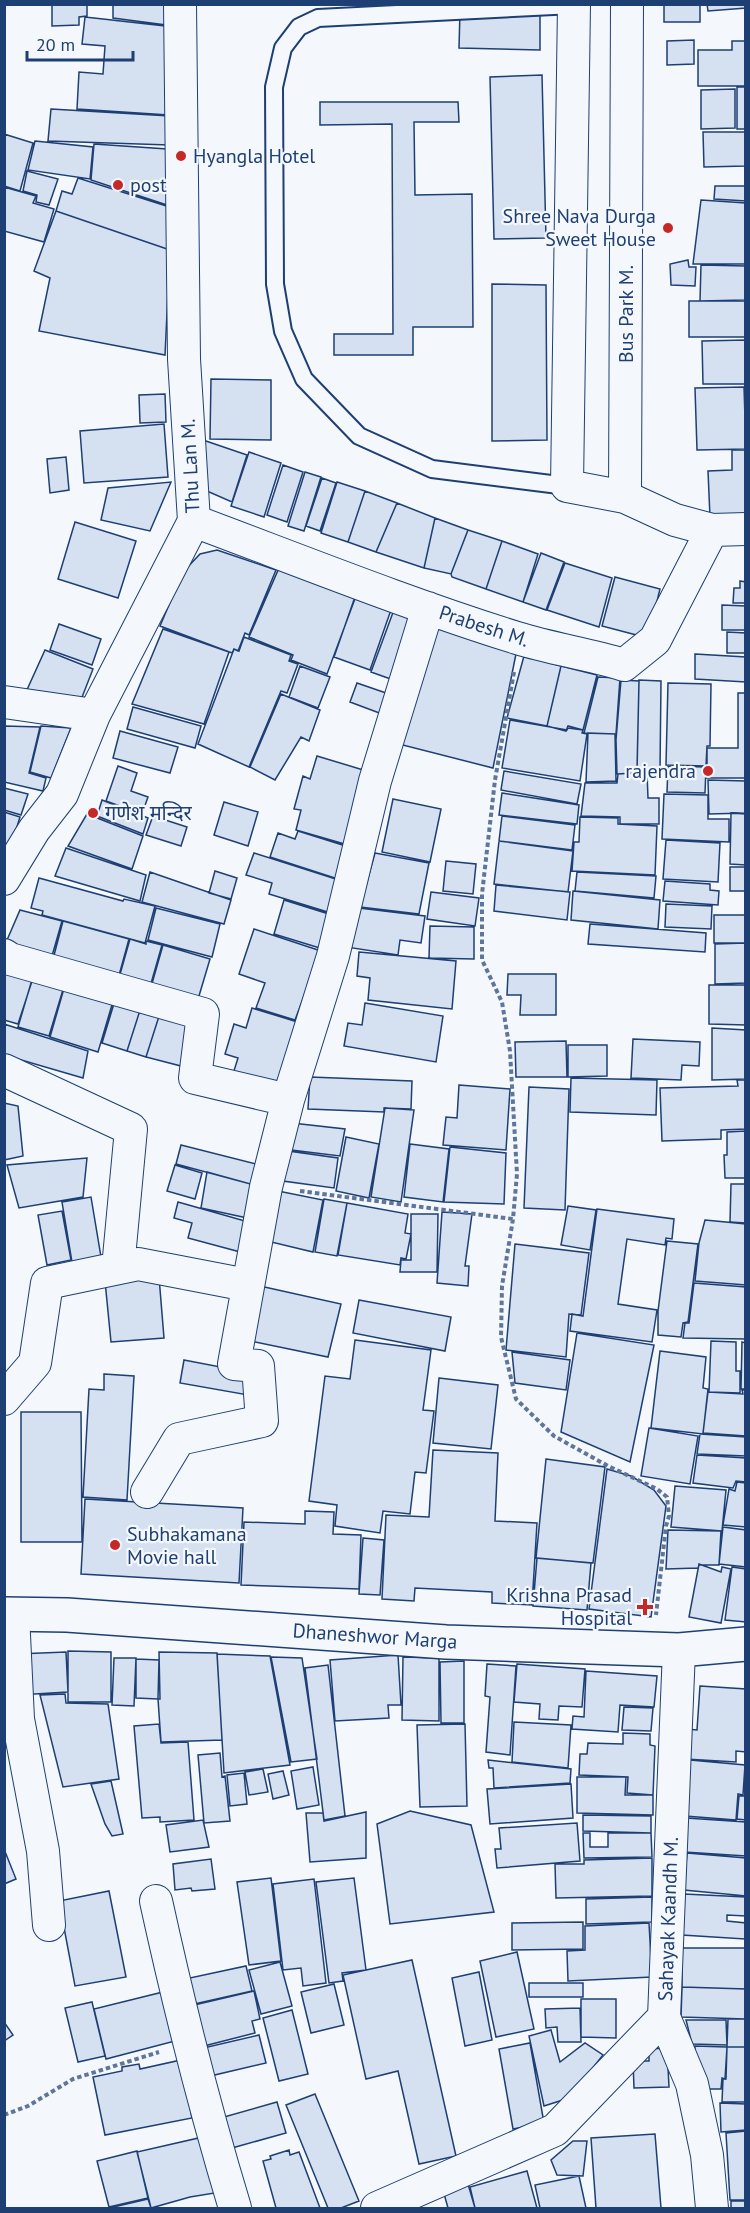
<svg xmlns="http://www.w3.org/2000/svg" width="750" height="2213" viewBox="0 0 750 2213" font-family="'PT Sans','Noto Sans Devanagari',sans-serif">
	<rect width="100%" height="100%" fill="#f4f7fb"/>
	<!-- building -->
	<path fill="#d5e0f0" stroke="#1d3f73" stroke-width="1.5" d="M 52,4 L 87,4 L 87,16 L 79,17 L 79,25 L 52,26 Z
		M 113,4 L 173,4 L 174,26 L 113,18 Z
		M 664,4 L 700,4 L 700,22 L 664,22 Z
		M 707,4 L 746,4 L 746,8 L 708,11 Z
		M 460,11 L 540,13 L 540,50 L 459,48 Z
		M 85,17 L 174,27 L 169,115 L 77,109 L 79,72 L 103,74 L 105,46 L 82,44 Z
		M 694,40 L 694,64 L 667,65 L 667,41 Z
		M 732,41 L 746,41 L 746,86 L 698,86 L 698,50 L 732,50 Z
		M 542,75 L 546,238 L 494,239 L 490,77 Z
		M 737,87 L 746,87 L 746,129 L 737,129 Z
		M 735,89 L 735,128 L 701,129 L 701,90 Z
		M 320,102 L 458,102 L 459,122 L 414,122 L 415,195 L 472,194 L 473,327 L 413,327 L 413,355 L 334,355 L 334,334 L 393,334 L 392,124 L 320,125 Z
		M 51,109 L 170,116 L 169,145 L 48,141 Z
		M 703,132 L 746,132 L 746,166 L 704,167 Z
		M 4,134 L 33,143 L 20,191 L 4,186 Z
		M 35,141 L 93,147 L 90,179 L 28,170 Z
		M 94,144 L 167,149 L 167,205 L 91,180 Z
		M 27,171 L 58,179 L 49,205 L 36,202 L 37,195 L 23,191 Z
		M 78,178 L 179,210 L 170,250 L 56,211 L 62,191 L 72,194 Z
		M 715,186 L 746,186 L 746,201 L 714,199 Z
		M 4,187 L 36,196 L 33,203 L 54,209 L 44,242 L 4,231 Z
		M 701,200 L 746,203 L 746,264 L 693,264 Z
		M 56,211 L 170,250 L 165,355 L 39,331 L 50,278 L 34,271 Z
		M 688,260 L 689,267 L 696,267 L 695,286 L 671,285 L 670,264 Z
		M 701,265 L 746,266 L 746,300 L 700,301 Z
		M 492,284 L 546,285 L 547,440 L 492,441 Z
		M 689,301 L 746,301 L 746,337 L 689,337 Z
		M 746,340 L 746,384 L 703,384 L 702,341 Z
		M 211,379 L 271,380 L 271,440 L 210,439 Z
		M 744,387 L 746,449 L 697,450 L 695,388 Z
		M 165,394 L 166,422 L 140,423 L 139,395 Z
		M 164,424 L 168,477 L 84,483 L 80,431 Z
		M 203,440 L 247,455 L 232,502 L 200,488 Z
		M 732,450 L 746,450 L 746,518 L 710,517 L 708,471 L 732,470 Z
		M 249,452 L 281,463 L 264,517 L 231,506 Z
		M 66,457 L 69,490 L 50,493 L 47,459 Z
		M 283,465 L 303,472 L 287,522 L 267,515 Z
		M 305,472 L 321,477 L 304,531 L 288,526 Z
		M 322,478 L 336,483 L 320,531 L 306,526 Z
		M 171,482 L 150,531 L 101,520 L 108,488 Z
		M 337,482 L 365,491 L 348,542 L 321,533 Z
		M 365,491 L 397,503 L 376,552 L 348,542 Z
		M 397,503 L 435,518 L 424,568 L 376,552 Z
		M 435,518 L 468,530 L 451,574 L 424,568 Z
		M 75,522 L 136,541 L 118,598 L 58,579 Z
		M 468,530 L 502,541 L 486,589 L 452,577 L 451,574 Z
		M 502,541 L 538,554 L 523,602 L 486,589 Z
		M 217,550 L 276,570 L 249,635 L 245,633 L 238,651 L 234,649 L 232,653 L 160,626 L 183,572 L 200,554 Z
		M 541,553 L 564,562 L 546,610 L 523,602 Z
		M 565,563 L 612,578 L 599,627 L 547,610 Z
		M 279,568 L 356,596 L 327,674 L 291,660 L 293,655 L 249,637 Z
		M 615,577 L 660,589 L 648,638 L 602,626 Z
		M 740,581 L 746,582 L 746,603 L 733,603 L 734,588 L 740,588 Z
		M 356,594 L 392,607 L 370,670 L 334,657 Z
		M 722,605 L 746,606 L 746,630 L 722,630 Z
		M 395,607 L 422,618 L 399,682 L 371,672 Z
		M 433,620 L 518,644 L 493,768 L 391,742 Z
		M 59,624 L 101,639 L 92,665 L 50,650 Z
		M 163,629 L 229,652 L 204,724 L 132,704 Z
		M 727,632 L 746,633 L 746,653 L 727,653 Z
		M 244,637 L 291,655 L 289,661 L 298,664 L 287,693 L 281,691 L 249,767 L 198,744 L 234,649 L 239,651 Z
		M 45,650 L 93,669 L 79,705 L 21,703 Z
		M 695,654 L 746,657 L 746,682 L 695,679 Z
		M 524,656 L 561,666 L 547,726 L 507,718 Z
		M 300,666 L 330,677 L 318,708 L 289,697 Z
		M 561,666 L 597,675 L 583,730 L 568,726 L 566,731 L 547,726 Z
		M 598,677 L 620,678 L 616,734 L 584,733 Z
		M 621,680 L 639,681 L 637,773 L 617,774 L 616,740 Z
		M 639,680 L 661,681 L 660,771 L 637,771 Z
		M 357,683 L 389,694 L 382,714 L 350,702 Z
		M 668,683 L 711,684 L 710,746 L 707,746 L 706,766 L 666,765 Z
		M 738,693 L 746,693 L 746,778 L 707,778 L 707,748 L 738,748 Z
		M 281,694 L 320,710 L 309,741 L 301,737 L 275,780 L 250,767 Z
		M 133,707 L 201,726 L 195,748 L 127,729 Z
		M 510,720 L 567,730 L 568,728 L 583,730 L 582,733 L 587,734 L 580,781 L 502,768 Z
		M 4,726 L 40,727 L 29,773 L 46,778 L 43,791 L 4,782 Z
		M 41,726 L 71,728 L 51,778 L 30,772 Z
		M 120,731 L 178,747 L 170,773 L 113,758 Z
		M 588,733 L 615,734 L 616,781 L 586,782 Z
		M 317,756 L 370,772 L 348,845 L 296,830 L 301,810 L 294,809 L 303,776 L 310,779 Z
		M 118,766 L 137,773 L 131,791 L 148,797 L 142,814 L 106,801 Z
		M 668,766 L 706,767 L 705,793 L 667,792 Z
		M 504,771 L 581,784 L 577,804 L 501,790 Z
		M 647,772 L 648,798 L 659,798 L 659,824 L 620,824 L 620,817 L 581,816 L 585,783 L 617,783 L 618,774 Z
		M 708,780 L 746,781 L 746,813 L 709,814 Z
		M 4,788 L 28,794 L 21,815 L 4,810 Z
		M 502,793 L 579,805 L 577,824 L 499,815 Z
		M 664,794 L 708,795 L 708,819 L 729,819 L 729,842 L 662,839 Z
		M 393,799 L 441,809 L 430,862 L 382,852 Z
		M 102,800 L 148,818 L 143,834 L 97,816 Z
		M 224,802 L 258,812 L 248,846 L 214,835 Z
		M 4,812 L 20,817 L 11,846 L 4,844 Z
		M 731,813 L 746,814 L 746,865 L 730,864 Z
		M 87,814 L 143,836 L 132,869 L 68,846 Z
		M 153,816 L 187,827 L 181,846 L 146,835 Z
		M 502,816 L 575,825 L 572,850 L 499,841 Z
		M 580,817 L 618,818 L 618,824 L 657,826 L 655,875 L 572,871 L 574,842 L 579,842 Z
		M 298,831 L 352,848 L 341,880 L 270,857 L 278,833 L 295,839 Z
		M 666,840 L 720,843 L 718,882 L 663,879 Z
		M 499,841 L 573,851 L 568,892 L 494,884 Z
		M 66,848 L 146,875 L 140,901 L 55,876 Z
		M 254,853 L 342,881 L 331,913 L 269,894 L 272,883 L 246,875 Z
		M 375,853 L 429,863 L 419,914 L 360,907 Z
		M 446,861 L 476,864 L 473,894 L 443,891 Z
		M 730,867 L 746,867 L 746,891 L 730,891 Z
		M 215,871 L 237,878 L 231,899 L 209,893 Z
		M 150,872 L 231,900 L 224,924 L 142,902 Z
		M 577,872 L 656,876 L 654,898 L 575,891 Z
		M 39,878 L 123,901 L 124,899 L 155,906 L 145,943 L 42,915 L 43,911 L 31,908 Z
		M 665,881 L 710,884 L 710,890 L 719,891 L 718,905 L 663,901 Z
		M 496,885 L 570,892 L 567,920 L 494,911 Z
		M 573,891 L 660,900 L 658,929 L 571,920 Z
		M 431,892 L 479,898 L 475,926 L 427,919 Z
		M 284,900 L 332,915 L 323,949 L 274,934 Z
		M 666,904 L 712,906 L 711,929 L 665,927 Z
		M 156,908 L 220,924 L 212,957 L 148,940 Z
		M 359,908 L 425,916 L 421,943 L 400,940 L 398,955 L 346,947 Z
		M 20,910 L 62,921 L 50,963 L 4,947 Z
		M 714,915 L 746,915 L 746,943 L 714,943 Z
		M 63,921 L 129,939 L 118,979 L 52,963 Z
		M 590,924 L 706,933 L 705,952 L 588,944 Z
		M 430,926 L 474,927 L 474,959 L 429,958 Z
		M 254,929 L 321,951 L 295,1020 L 256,1008 L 265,983 L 239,974 Z
		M 130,939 L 146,944 L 146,941 L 162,945 L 148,994 L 117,985 Z
		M 746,943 L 746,983 L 715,984 L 715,944 Z
		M 163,945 L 210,959 L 196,1006 L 149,994 Z
		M 359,952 L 456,961 L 452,1009 L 368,1000 L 370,978 L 357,976 Z
		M 4,961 L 35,972 L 18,1024 L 4,1020 Z
		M 34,973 L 65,983 L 49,1036 L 18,1027 Z
		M 508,974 L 556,974 L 556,1015 L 520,1015 L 521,995 L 507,995 Z
		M 67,978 L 114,998 L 98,1052 L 50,1037 Z
		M 709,985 L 746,985 L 746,1025 L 709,1024 Z
		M 116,997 L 142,1004 L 127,1051 L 102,1043 Z
		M 365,1003 L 443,1016 L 436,1062 L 344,1046 L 348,1023 L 362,1025 Z
		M 142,1004 L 161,1010 L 146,1057 L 127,1051 Z
		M 252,1008 L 304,1024 L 284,1089 L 233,1074 L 238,1058 L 225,1054 L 234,1024 L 246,1028 Z
		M 161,1010 L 195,1020 L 181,1066 L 146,1057 Z
		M 4,1024 L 88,1051 L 83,1078 L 4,1055 Z
		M 712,1028 L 746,1030 L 746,1079 L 712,1080 Z
		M 633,1039 L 700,1042 L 699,1066 L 682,1065 L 681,1080 L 631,1078 Z
		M 566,1041 L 567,1077 L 516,1077 L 515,1042 Z
		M 568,1045 L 607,1045 L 607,1076 L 568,1077 Z
		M 310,1077 L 412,1081 L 411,1109 L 384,1108 L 384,1112 L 308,1109 Z
		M 571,1078 L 657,1080 L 656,1115 L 570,1112 Z
		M 737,1080 L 746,1080 L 746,1129 L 721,1130 L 721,1139 L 662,1141 L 660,1088 L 738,1086 Z
		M 459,1085 L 510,1089 L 506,1150 L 443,1145 L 446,1117 L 457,1118 Z
		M 529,1087 L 569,1089 L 565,1210 L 524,1208 Z
		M 4,1103 L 18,1106 L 23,1156 L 4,1160 Z
		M 385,1108 L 414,1110 L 401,1202 L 371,1197 Z
		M 292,1123 L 345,1129 L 340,1156 L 283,1149 Z
		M 746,1131 L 746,1178 L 725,1178 L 724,1155 L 727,1155 L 727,1132 Z
		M 346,1137 L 379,1144 L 369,1198 L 336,1191 Z
		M 410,1144 L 449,1149 L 443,1202 L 404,1197 Z
		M 181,1145 L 264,1166 L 258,1186 L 176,1164 Z
		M 450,1147 L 506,1153 L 504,1204 L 444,1202 Z
		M 288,1151 L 338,1158 L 334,1188 L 283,1181 Z
		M 87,1158 L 83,1197 L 19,1208 L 7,1165 Z
		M 175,1165 L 202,1173 L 195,1199 L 167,1191 Z
		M 207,1172 L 258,1186 L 252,1219 L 201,1208 Z
		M 731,1184 L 746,1184 L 746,1223 L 730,1222 Z
		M 278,1191 L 323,1200 L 313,1252 L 267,1241 Z
		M 91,1197 L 101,1257 L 72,1262 L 62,1202 Z
		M 324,1199 L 347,1203 L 337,1256 L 315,1252 Z
		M 178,1202 L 252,1223 L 244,1253 L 188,1238 L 192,1223 L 174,1218 Z
		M 347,1203 L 408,1214 L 405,1233 L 411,1234 L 406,1259 L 401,1258 L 400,1265 L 338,1255 Z
		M 568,1206 L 596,1210 L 590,1250 L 561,1245 Z
		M 597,1209 L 674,1219 L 672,1239 L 666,1238 L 665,1245 L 627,1239 L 618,1304 L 657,1310 L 652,1342 L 570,1331 L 572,1314 L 583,1316 Z
		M 62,1211 L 71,1260 L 47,1265 L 38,1215 Z
		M 442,1212 L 472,1214 L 465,1266 L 469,1266 L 468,1286 L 437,1283 Z
		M 411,1214 L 438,1214 L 437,1272 L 400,1272 L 401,1260 L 411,1260 Z
		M 705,1220 L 746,1224 L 746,1285 L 695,1281 L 699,1243 Z
		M 667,1241 L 698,1244 L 688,1322 L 683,1323 L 681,1337 L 658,1335 L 658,1311 Z
		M 515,1244 L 589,1253 L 581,1315 L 569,1314 L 566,1357 L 506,1350 Z
		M 159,1277 L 164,1338 L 111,1342 L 105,1281 Z
		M 694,1283 L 746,1287 L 746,1339 L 683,1338 L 685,1323 L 689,1323 Z
		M 260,1286 L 341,1304 L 328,1357 L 250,1341 Z
		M 359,1300 L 451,1317 L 445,1351 L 353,1333 Z
		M 577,1333 L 654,1345 L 630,1462 L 561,1432 Z
		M 355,1340 L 431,1350 L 423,1410 L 434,1411 L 426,1473 L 415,1472 L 410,1514 L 383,1511 L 380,1533 L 335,1526 L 337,1505 L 309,1501 L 325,1376 L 350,1379 Z
		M 711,1341 L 736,1342 L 736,1371 L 740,1371 L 740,1393 L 709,1392 Z
		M 742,1342 L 746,1343 L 746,1389 L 741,1389 Z
		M 660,1351 L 706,1357 L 703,1388 L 708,1389 L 703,1434 L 651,1428 Z
		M 512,1352 L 570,1360 L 566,1390 L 515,1383 Z
		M 184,1360 L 252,1373 L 248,1395 L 180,1383 Z
		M 104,1374 L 134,1376 L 127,1500 L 83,1497 L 89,1389 L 104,1390 Z
		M 439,1378 L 498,1385 L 491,1449 L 433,1443 Z
		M 742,1390 L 746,1390 L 746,1436 L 703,1433 L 708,1392 L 743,1394 Z
		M 21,1412 L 81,1412 L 82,1542 L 21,1542 Z
		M 649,1428 L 698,1436 L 690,1484 L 641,1476 Z
		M 700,1434 L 746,1437 L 746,1456 L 697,1454 Z
		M 433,1450 L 498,1453 L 495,1521 L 537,1523 L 532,1605 L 492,1603 L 492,1592 L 415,1588 L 414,1601 L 382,1599 L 386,1515 L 429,1517 Z
		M 697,1455 L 746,1458 L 746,1482 L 736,1481 L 733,1488 L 693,1483 Z
		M 546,1459 L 605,1467 L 593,1563 L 536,1558 Z
		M 607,1469 L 631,1476 L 654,1490 L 666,1506 L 651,1617 L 589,1609 Z
		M 737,1482 L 746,1483 L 746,1527 L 723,1525 L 729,1489 L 735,1491 Z
		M 675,1486 L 726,1490 L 722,1531 L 671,1527 Z
		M 85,1499 L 243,1508 L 239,1583 L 81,1574 Z
		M 305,1511 L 334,1512 L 333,1534 L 361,1535 L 359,1589 L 241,1585 L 244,1522 L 305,1524 Z
		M 723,1527 L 746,1530 L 746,1567 L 719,1564 Z
		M 668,1530 L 721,1531 L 719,1565 L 699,1565 L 698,1568 L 666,1569 Z
		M 363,1538 L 384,1540 L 380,1595 L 359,1594 Z
		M 537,1558 L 591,1563 L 587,1610 L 533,1606 Z
		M 699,1564 L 721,1572 L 722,1567 L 731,1569 L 721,1623 L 689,1617 Z
		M 732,1567 L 746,1569 L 746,1622 L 725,1620 Z
		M 68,1651 L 111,1652 L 111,1702 L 68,1702 Z
		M 66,1652 L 68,1692 L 18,1695 L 17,1654 Z
		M 159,1652 L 217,1653 L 222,1740 L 161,1742 L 158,1699 L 160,1699 Z
		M 217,1654 L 270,1656 L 290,1765 L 224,1773 Z
		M 398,1655 L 401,1705 L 388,1705 L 389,1718 L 335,1721 L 330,1660 Z
		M 271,1657 L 302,1658 L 317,1759 L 291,1762 Z
		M 403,1657 L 439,1658 L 439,1721 L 402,1720 Z
		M 114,1658 L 136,1658 L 134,1706 L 112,1705 Z
		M 136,1659 L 159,1660 L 158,1699 L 136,1698 Z
		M 464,1661 L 464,1723 L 441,1723 L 440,1662 Z
		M 487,1664 L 516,1666 L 510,1755 L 486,1752 L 490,1697 L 485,1696 Z
		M 517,1664 L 585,1669 L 582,1707 L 559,1706 L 558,1720 L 539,1719 L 540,1704 L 514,1702 Z
		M 328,1665 L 345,1816 L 324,1820 L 305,1668 Z
		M 586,1671 L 657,1676 L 654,1707 L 620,1705 L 618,1732 L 572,1729 L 573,1716 L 584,1717 Z
		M 700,1686 L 746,1689 L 746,1752 L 736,1751 L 736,1762 L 685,1759 L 687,1729 L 697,1730 Z
		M 65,1694 L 66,1703 L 108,1704 L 119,1779 L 63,1787 L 40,1695 Z
		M 624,1707 L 653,1708 L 651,1731 L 622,1730 Z
		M 514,1722 L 571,1725 L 568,1768 L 512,1762 Z
		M 159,1724 L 161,1743 L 188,1742 L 194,1820 L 160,1822 L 160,1817 L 142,1818 L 134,1726 Z
		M 465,1724 L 467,1806 L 420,1807 L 417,1725 Z
		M 623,1733 L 650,1734 L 650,1745 L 655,1746 L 653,1795 L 627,1793 L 628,1777 L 579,1775 L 580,1754 L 587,1754 L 588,1743 L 623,1744 Z
		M 220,1753 L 222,1777 L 225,1776 L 230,1821 L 204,1823 L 198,1755 Z
		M 488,1760 L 571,1769 L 570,1783 L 494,1788 L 493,1768 L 489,1768 Z
		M 690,1760 L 745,1765 L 743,1795 L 738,1794 L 736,1820 L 685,1816 Z
		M 313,1767 L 319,1805 L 297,1809 L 291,1771 Z
		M 263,1769 L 268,1792 L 249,1795 L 245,1772 Z
		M 283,1771 L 289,1795 L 273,1799 L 268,1774 Z
		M 244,1773 L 247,1804 L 230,1806 L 227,1775 Z
		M 577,1777 L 626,1777 L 625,1795 L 653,1795 L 653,1815 L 577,1813 Z
		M 111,1781 L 123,1834 L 112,1836 L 105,1824 L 91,1784 Z
		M 571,1784 L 573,1818 L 490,1824 L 487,1789 Z
		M 739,1796 L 746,1796 L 746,1820 L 737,1819 Z
		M 410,1811 L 471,1825 L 494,1912 L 390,1924 L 377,1824 Z
		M 366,1812 L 366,1858 L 310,1862 L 306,1813 L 323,1813 L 324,1821 Z
		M 583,1815 L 651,1816 L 651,1833 L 583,1831 Z
		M 686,1818 L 746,1822 L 746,1856 L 684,1852 Z
		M 203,1820 L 209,1847 L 170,1852 L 166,1825 Z
		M 577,1823 L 580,1861 L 497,1868 L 495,1849 L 501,1849 L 499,1828 Z
		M 583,1833 L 590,1833 L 590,1847 L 608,1847 L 608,1833 L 651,1833 L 652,1857 L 584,1858 Z
		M 4,1849 L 16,1879 L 4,1884 Z
		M 687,1853 L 746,1858 L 746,1896 L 684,1890 Z
		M 652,1858 L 652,1896 L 556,1898 L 555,1864 L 584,1864 L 584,1860 Z
		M 211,1859 L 215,1889 L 192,1891 L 191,1888 L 175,1890 L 173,1864 Z
		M 271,1878 L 281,1961 L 249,1965 L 237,1882 Z
		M 354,1878 L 366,1970 L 342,1973 L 343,1981 L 329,1983 L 316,1882 Z
		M 314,1879 L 326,1983 L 303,1986 L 301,1968 L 283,1970 L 273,1884 Z
		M 109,1891 L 126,1977 L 75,1986 L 59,1901 Z
		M 684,1894 L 746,1897 L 746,1916 L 727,1915 L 727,1921 L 746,1923 L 745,1939 L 682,1935 Z
		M 652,1897 L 652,1922 L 586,1924 L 586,1899 Z
		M 583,1922 L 583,1949 L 512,1950 L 512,1923 Z
		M 649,1923 L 652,1977 L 568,1981 L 567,1951 L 585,1950 L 585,1926 Z
		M 682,1948 L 746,1948 L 746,1989 L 682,1987 Z
		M 517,1952 L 534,2029 L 496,2037 L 480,1961 Z
		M 412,1960 L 456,2156 L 419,2164 L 398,2071 L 366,2079 L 343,1975 Z
		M 280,1962 L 292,2006 L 261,2014 L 249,1970 Z
		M 246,1966 L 252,1991 L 190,2005 L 185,1979 Z
		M 479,1972 L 492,2040 L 465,2046 L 452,1978 Z
		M 529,1983 L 583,1983 L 583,1997 L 529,1997 Z
		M 334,1984 L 344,2025 L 311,2033 L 301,1992 Z
		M 682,1987 L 746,1989 L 746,2019 L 681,2017 Z
		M 254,1991 L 260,2019 L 252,2021 L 255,2033 L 200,2047 L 190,2006 Z
		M 163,1992 L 175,2041 L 106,2059 L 94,2009 Z
		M 581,1999 L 616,1999 L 616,2038 L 581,2037 Z
		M 92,2002 L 105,2056 L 78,2062 L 65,2008 Z
		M 580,2008 L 581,2042 L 558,2042 L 557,2027 L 546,2028 L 545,2009 Z
		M 292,2010 L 308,2074 L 279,2081 L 263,2018 Z
		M 728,2019 L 746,2019 L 746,2047 L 727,2047 Z
		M 686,2020 L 726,2020 L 727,2045 L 692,2044 Z
		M 4,2022 L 13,2035 L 4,2041 Z
		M 551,2030 L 560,2062 L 585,2043 L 603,2055 L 569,2098 L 544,2106 L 529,2036 Z
		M 259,2035 L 266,2063 L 206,2077 L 199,2049 Z
		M 530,2043 L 544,2123 L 513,2129 L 499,2049 Z
		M 695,2046 L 727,2047 L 725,2079 L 722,2078 L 721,2089 L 702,2089 L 694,2065 Z
		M 727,2047 L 746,2047 L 746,2102 L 722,2102 L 723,2079 L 726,2079 Z
		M 667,2048 L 669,2087 L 634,2088 L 633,2061 L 649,2061 L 649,2049 Z
		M 181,2060 L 192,2118 L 105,2135 L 93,2077 L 122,2071 L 122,2067 L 139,2064 L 140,2069 Z
		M 315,2094 L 359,2201 L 341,2208 L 328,2208 L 286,2105 Z
		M 277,2102 L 286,2133 L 232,2148 L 224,2117 Z
		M 720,2103 L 746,2104 L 746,2130 L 721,2132 Z
		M 746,2131 L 746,2200 L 730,2200 L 726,2133 Z
		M 655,2134 L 661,2208 L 596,2208 L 591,2138 Z
		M 203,2137 L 221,2192 L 190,2197 L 151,2208 L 137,2152 Z
		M 573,2141 L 587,2141 L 583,2176 L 557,2175 L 551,2160 Z
		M 289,2150 L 290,2155 L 299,2152 L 320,2208 L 276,2208 L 263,2161 L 271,2159 L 270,2156 Z
		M 137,2151 L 148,2198 L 109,2207 L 97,2161 Z
		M 527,2171 L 537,2208 L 475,2208 L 470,2187 Z
		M 579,2176 L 586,2208 L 540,2208 L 535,2185 Z
		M 468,2184 L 475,2208 L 448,2208 L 443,2190 Z
		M 148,2199 L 151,2208 L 109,2208 Z
		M 731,2201 L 746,2201 L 746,2208 L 731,2208 Z"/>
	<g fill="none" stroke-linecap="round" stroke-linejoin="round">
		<defs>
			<path id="lane" d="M 567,486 L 432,469 L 359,436 L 304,379 L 283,331 L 275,284 L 274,87 L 283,48 L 299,27 L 318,18 L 574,5"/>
			<path id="street" d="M 574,4 L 567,486 L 625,497
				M 627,4 L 625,497 L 675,520 L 712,530 L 746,529
				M 194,521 C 301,561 408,604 517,638 C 552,649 589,654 624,665 L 655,640 L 712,530
				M 4,702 L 94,715
				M 4,879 L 34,830 L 62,794 L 94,715 L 194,521 L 184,359 L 180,4
				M 4,955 L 10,959 L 203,1014 L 195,1078 L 288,1100
				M 4,1070 L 131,1129 L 118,1268
				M 4,1399 L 35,1363 L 47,1283 L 138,1264 L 247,1285
				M 147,1492 L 179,1439 L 262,1421 L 258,1366 L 234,1364 L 266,1187 L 288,1100 L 333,956 L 375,781 L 428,608
				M 13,1614 L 18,1719 L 43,1851 L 49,1925
				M 156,1901 C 179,2006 204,2106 235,2208
				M 664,2017 L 692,2084 L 707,2155 L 712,2208
				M 377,2208 L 555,2130 L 664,2017 L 679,1650"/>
			<path id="primary" d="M 4,1614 L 67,1615 L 446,1642 L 679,1650 L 746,1644"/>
		</defs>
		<!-- lane casing -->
		<use href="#lane" stroke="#1d3f73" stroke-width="20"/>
		<!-- street casing -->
		<use href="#street" stroke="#1d3f73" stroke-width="34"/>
		<!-- primary casing -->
		<use href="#primary" stroke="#1d3f73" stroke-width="36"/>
		<!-- path -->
		<path stroke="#5e769c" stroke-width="4" stroke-dasharray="4.5 3" stroke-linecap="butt" d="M 514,672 L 495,780 L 482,894 L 482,960 L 502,1002 L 510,1051 L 517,1174 L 513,1219 L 502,1286 L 501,1337 L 516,1399 L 554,1436 L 608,1466 L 657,1489 L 667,1497 L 669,1516 L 666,1526 L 656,1615
			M 300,1191 L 513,1219
			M 4,2115 L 28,2106 L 73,2079 L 159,2052"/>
		<!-- lane -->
		<use href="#lane" stroke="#f4f7fb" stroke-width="16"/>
		<!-- street -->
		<use href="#street" stroke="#f4f7fb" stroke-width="32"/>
		<!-- primary -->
		<use href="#primary" stroke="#f4f7fb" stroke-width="33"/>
	</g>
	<!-- markers -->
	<g fill="#c62828" stroke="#f4f7fb" stroke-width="2">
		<circle cx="181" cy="156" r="6"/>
		<circle cx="118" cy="185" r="6"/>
		<circle cx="668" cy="228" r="6"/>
		<circle cx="708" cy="771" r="6"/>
		<circle cx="93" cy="813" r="6"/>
		<circle cx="115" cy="1545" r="6"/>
		<path d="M642 1598h6v6h6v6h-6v6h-6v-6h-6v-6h6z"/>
	</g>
	<g text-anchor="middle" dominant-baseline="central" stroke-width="4.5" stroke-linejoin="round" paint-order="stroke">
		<!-- poi labels -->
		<g font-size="20" fill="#1d3f73" stroke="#f4f7fb" text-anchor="start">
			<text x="193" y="156">Hyangla Hotel</text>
			<text x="130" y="185">post</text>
			<text x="656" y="216" text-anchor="end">Shree Nava Durga<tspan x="656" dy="23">Sweet House</tspan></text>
			<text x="696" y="771" text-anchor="end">rajendra</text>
			<text x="105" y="813">गणेश मन्दिर</text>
			<text x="127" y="1534">Subhakamana<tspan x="127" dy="23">Movie hall</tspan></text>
			<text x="632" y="1595" text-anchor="end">Krishna Prasad<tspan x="632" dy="23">Hospital</tspan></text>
		</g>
		<!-- street labels -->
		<g font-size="20" fill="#1d3f73" stroke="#f4f7fb">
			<text transform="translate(626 314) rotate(-90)">Bus Park M.</text>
			<text transform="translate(190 466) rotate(-93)">Thu Lan M.</text>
			<text transform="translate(484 626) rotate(18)">Prabesh M.</text>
			<text transform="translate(375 1636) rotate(4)">Dhaneshwor Marga</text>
			<text transform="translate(668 1919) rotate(-88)">Sahayak Kaandh M.</text>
		</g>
	</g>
	<!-- border -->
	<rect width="750" height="2213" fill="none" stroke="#1d3f73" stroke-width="12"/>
	<!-- scale -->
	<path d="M27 51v9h106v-9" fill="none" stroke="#1d3f73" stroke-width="3"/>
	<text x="36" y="51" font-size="18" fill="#1d3f73" stroke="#f4f7fb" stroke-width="4.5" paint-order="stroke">20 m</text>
</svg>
